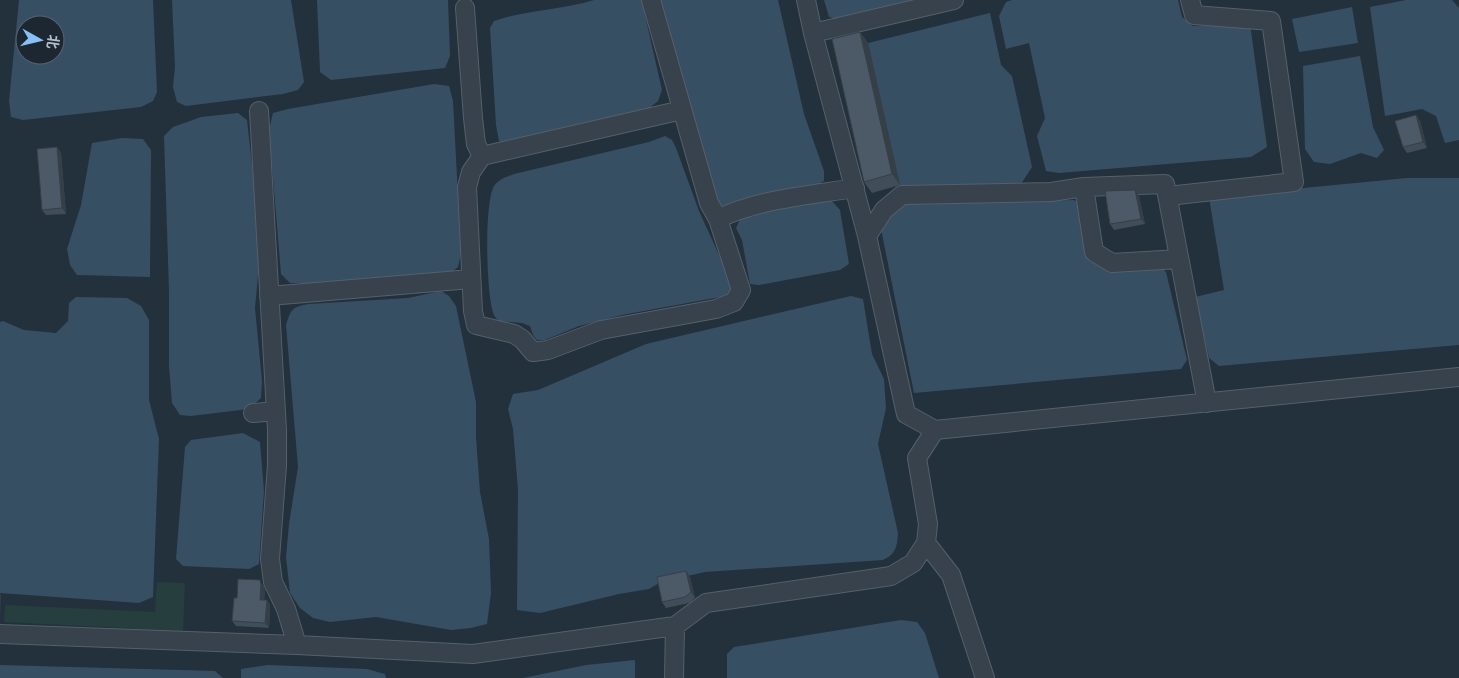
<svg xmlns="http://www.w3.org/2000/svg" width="1459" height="678" viewBox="0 0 1459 678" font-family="Overpass,'Noto Sans SC',sans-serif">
	<rect width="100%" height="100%" fill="#23313c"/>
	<!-- green -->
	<path fill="#263f3e" d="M 157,582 L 185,583 L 183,631 L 4,622 L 5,605 L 155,612 Z"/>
	<!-- water -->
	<path fill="#374f63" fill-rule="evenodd" d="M 19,0 L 153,0 L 157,92 L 153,101 L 141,107 L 23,120 L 11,117 L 9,101 ZM 25,25 L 55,25 L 55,55 L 25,55 Z
		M 172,0 L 291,0 L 304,82 L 298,90 L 283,94 L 186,106 L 177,102 L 173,87 L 175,67 Z
		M 317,0 L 448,0 L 450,56 L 445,68 L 331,80 L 320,72 Z
		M 594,0 L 641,0 L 642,2 L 662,90 L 658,101 L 648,109 L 574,128 L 515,146 L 499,141 L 496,125 L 490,28 L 494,21 C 526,10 561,10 594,0 Z
		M 660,0 L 778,0 L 804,114 L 824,171 L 824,181 L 808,189 L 758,196 L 729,207 L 720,205 L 714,197 L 673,55 Z
		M 824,0 L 927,0 L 843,20 L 829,17 Z
		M 1012,0 L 1178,0 L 1182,17 L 1193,26 L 1250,24 L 1267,147 L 1251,157 L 1059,173 L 1046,171 L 1037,136 L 1045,118 L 1029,43 L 1006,49 L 999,16 L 1006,2 Z
		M 1406,0 L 1452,0 L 1459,8 L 1459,140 L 1445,143 L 1436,116 L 1422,109 L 1385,116 L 1370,7 Z
		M 1352,7 L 1358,43 L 1299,52 L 1292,19 Z
		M 990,13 L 1001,65 L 1012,76 L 1032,167 L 1021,184 L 900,186 L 868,43 Z
		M 1360,56 L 1373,127 L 1384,150 L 1377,158 L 1361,153 L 1330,164 L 1314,162 L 1305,149 L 1303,66 Z
		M 434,84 L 449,86 L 453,101 L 461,253 L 458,267 L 448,275 L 313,284 L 290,283 L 281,274 L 269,130 L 273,113 L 288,109 Z
		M 238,113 L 247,120 L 255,192 L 259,265 L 255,308 L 262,381 L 261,398 L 249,409 L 191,416 L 180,415 L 172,403 L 169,366 L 169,291 L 164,136 L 173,127 L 201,117 Z
		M 665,136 L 672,140 L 676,148 L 699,211 L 725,268 L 733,278 L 731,295 L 622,315 L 579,326 L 545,340 L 537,340 L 533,335 L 530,326 L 522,323 L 498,321 C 497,319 495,317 494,315 C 486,296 484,203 494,186 C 499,179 506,177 514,174 L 649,142 Z
		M 122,138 L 143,139 L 151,150 L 150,277 L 77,275 L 70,265 L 67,249 L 81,205 L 92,143 Z
		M 1407,178 L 1459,178 L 1459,345 L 1219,366 L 1209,358 L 1195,297 L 1224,290 L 1209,197 Z
		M 831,200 L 840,210 L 849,264 L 840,270 L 759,285 L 750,284 L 742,240 L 736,228 L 741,217 L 751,212 Z
		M 919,200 L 953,202 L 1074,200 L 1081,204 L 1088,255 L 1157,263 L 1166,272 L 1187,360 L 1181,369 L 914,393 L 881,229 L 899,204 Z
		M 441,291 L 449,296 L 456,306 L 476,402 L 476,437 L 480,492 L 489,539 L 491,593 L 487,624 L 471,628 L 451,630 L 376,617 L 330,622 L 313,618 L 300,608 L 290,593 L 286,557 L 289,524 L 298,467 L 286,325 C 291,309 292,307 309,304 L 408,298 Z
		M 851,296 L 863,299 L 872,354 L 884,379 L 886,408 L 878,444 L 898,533 C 897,547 896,554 883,560 L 705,572 L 661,582 L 649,589 L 619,594 L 540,613 L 517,610 L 518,490 L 513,429 L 508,409 L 513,394 L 538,390 L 646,344 Z
		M 76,297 L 127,298 L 141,306 L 149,320 L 149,400 L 159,439 L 153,597 L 139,603 L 0,593 L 0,322 L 3,321 L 24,330 L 56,333 L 68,321 L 69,303 Z
		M 243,433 L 260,442 L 264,491 L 259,564 L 249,569 L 183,566 L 176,559 L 185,447 L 191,440 Z
		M 901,620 L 917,622 L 925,633 L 939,678 L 727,678 L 727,654 L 734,647 Z
		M 635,660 L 635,678 L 523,678 L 586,665 Z
		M 0,665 L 215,671 L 223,678 L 0,678 Z
		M 268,665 L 367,669 L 385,674 L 386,678 L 241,678 L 241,669 Z"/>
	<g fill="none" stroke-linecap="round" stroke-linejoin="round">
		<defs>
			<path id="minor" d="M 806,0 L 813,33 L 867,236 L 906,414 L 935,430
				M 465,8 L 473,118 L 476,144 L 482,156 L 471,172 L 467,187 L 473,311 L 476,325 L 514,334 L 522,339 L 533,352 L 548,350 L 601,330 L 716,309 L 734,302 L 741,290 L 718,219 L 709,203 L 651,0
				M 813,33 L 954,0
				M 259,111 L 277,430 L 277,465 L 270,559 L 273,582 L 286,609 L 297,645
				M 482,156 L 682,110
				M 1084,187 L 1094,252 L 1112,263 L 1179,259
				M 1168,196 L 1294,182 L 1271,21 L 1194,15 L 1190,0
				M 718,219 C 757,199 812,195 855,188
				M 867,236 L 884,210 L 902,195 L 1051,192 L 1084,187 L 1165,184 L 1207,403
				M 269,296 L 471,279
				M 253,413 L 276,411
				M 926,543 L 951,575 L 985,678
				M 0,634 L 297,645 L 473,654 L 675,626 L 706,603 L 891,576 L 913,563 L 926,543 L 928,524 L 917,458 L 935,430 L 1459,377
				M 674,678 L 675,626"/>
		</defs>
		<!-- minor casing -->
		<use href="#minor" stroke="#55606a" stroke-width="20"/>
		<!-- minor -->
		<use href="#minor" stroke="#37424c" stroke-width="18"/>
	</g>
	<!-- wall -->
	<path fill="#414d59" d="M 860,32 L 868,43 L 900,185 L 872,193 L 864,182 Z
		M 1416,115 L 1420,121 L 1427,148 L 1407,153 L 1403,147 Z
		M 57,147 L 61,153 L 66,214 L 46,215 L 42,210 Z
		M 1139,196 L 1145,224 L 1114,230 L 1110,224 Z
		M 686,571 L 690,577 L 695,598 L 689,603 L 666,608 L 662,602 Z
		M 263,585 L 265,590 L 264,600 L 267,600 L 270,605 L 269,628 L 236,626 L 232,621 L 237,598 Z"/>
	<!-- shaded-wall -->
	<path fill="#353f48" d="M 860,32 L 868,43 L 900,185 L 892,174 Z
		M 1416,115 L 1420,121 L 1427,148 L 1423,142 Z
		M 57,147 L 61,153 L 66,214 L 62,208 Z
		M 1135,190 L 1139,196 L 1145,224 L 1141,219 Z
		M 686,571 L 690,577 L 695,598 L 691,592 Z
		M 260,580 L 265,590 L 264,605 L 260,600 Z
		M 0,593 L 1,595 L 0,620 Z
		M 267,600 L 270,605 L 269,628 L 265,623 Z"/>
	<!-- building -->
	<path fill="#4c5a67" stroke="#353f48" d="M 860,32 L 892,174 L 864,182 L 832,39 Z
		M 1416,115 L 1423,142 L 1403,147 L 1395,121 Z
		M 57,147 L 62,208 L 42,210 L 37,149 Z
		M 1135,190 L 1141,219 L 1110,224 L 1105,191 Z
		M 686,571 L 691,592 L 685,597 L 662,602 L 657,577 Z
		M 238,579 L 260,580 L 261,585 L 260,600 L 267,600 L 265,623 L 232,621 L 234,598 L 237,598 Z"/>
	<!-- north arrow -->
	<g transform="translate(40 40) rotate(98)"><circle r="24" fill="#1c2731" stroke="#58636d"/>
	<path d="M0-4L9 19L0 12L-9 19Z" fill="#89bff7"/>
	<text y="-8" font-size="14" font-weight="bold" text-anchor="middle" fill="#b3bdc8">北</text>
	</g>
</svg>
